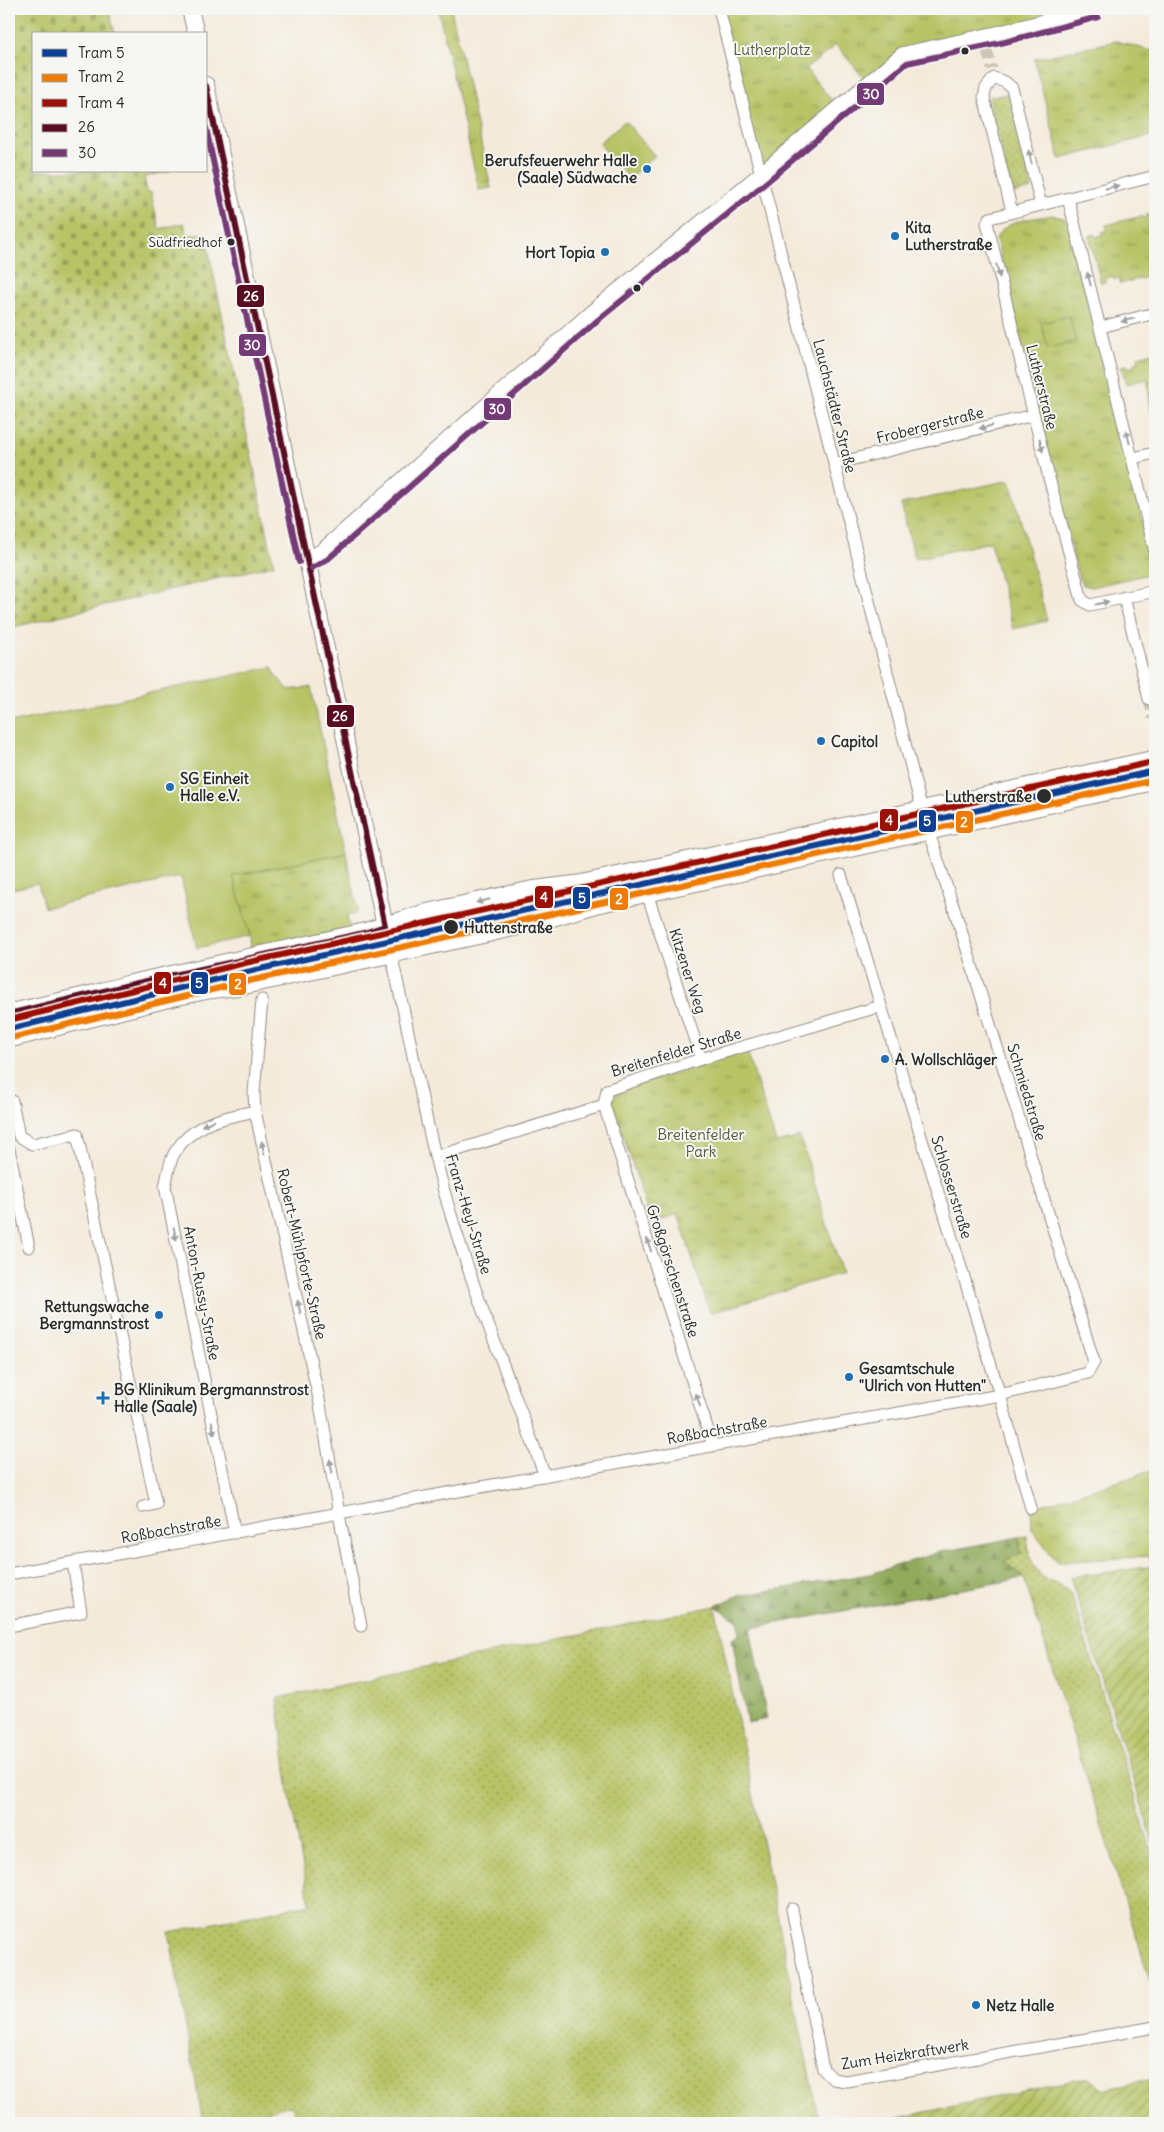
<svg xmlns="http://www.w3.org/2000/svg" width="1164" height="2132" viewBox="0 0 1164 2132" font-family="Delius,sans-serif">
	<defs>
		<pattern id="grass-dots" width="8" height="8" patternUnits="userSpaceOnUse" patternTransform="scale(1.25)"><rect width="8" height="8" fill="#b7c466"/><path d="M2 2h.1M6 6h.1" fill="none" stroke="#959f54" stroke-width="1.8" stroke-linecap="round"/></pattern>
		<pattern id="forest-firs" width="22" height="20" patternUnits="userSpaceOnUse" patternTransform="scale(1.25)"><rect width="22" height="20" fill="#91aa5b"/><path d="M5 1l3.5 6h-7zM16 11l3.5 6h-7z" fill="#778b4b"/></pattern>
		<pattern id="cemetery-stones" width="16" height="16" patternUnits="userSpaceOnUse" patternTransform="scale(1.25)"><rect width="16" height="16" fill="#b7c466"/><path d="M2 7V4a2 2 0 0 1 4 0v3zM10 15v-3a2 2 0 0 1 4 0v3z" fill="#959f54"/></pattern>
		<pattern id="park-tufts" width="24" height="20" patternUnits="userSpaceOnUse" patternTransform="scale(1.25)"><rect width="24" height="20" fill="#b7c466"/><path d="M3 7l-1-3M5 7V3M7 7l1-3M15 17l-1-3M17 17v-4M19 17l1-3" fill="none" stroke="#959f54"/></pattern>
		<pattern id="garden-furrows" width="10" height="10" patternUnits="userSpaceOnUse" patternTransform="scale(1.25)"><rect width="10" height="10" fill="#b7c466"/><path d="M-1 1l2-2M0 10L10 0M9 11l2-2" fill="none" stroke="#959f54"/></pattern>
	</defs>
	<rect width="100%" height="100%" fill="#f6f6f2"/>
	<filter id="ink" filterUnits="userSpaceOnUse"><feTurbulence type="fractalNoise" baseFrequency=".02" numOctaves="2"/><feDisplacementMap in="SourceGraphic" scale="10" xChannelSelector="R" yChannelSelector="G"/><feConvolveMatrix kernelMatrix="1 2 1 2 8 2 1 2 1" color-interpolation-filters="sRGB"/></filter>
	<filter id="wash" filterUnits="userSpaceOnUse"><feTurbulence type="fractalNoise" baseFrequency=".0096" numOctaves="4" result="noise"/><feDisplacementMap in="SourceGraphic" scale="20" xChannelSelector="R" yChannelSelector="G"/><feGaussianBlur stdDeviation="1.12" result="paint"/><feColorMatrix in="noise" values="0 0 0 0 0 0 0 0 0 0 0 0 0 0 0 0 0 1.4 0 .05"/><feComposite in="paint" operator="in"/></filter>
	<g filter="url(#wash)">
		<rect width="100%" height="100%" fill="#f4eada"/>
		<!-- grass -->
		<path fill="url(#grass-dots)" stroke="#717848" d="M 1007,92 L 1011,95 L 1032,189 L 1012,194 L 989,101 L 992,95 L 993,97 L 1007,94 Z
			M 1027,1536 C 1029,1556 1032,1572 1051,1582 C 1059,1585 1066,1588 1071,1594 L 1155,1862 L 1155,1877 L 1151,1883 L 1155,1896 L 1155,1997 L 1024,1578 L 1004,1561 L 1021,1553 L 1019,1537 Z
			M 715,1606 L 819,2122 L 297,2123 L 292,2105 L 220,2123 L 203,2123 L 169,1932 L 310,1904 L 289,1792 L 277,1698 Z"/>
		<!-- forest -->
		<path fill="url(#forest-firs)" stroke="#5e6a43" d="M 1019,1537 L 1021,1553 L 1004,1561 L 1024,1578 L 750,1628 L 767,1719 L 747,1723 L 732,1639 L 739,1635 L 738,1621 L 715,1606 L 737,1596 L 870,1574 L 940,1552 Z"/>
		<!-- cemetery -->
		<path fill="url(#cemetery-stones)" stroke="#717848" d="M 9,9 L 116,9 L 116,12 L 110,13 L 115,34 L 34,34 L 34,171 L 170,171 L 144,177 L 147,192 L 151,192 L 159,229 L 184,223 L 187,235 L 205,233 L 274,565 L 9,628 Z"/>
		<!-- park -->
		<path fill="url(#park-tufts)" stroke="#717848" d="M 438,9 L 451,9 L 491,188 L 479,190 Z
			M 719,9 L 1085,9 L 903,55 L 869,84 L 836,45 L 806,69 L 839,109 L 762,174 Z
			M 1116,41 L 1155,52 L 1155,135 L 1060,159 L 1034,59 Z
			M 1155,212 L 1155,275 L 1120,284 L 1119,278 L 1114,279 L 1113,276 L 1106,278 L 1106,281 L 1101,283 L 1089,236 L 1094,234 L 1095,237 L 1103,235 L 1102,232 L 1107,231 L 1106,225 L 1142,216 L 1143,218 L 1147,217 L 1146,214 Z
			M 1052,215 L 1064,218 L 1071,228 L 1153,563 L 1150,572 L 1145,575 L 1091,587 L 1083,585 L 1079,579 L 996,239 C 1004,219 1033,219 1052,215 Z
			M 1155,351 L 1155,415 L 1152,416 L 1147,379 L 1126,384 L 1121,366 L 1127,365 L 1128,368 L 1135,366 L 1134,363 L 1139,362 L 1138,356 Z
			M 1010,480 L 1047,621 L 1013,629 L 990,542 L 915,559 L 901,504 Z
			M 346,852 L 358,910 L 357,913 L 347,916 L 350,929 L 251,953 L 250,936 L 232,876 Z
			M 747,1051 L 776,1143 L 800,1137 L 842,1273 L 710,1313 L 678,1214 L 651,1223 L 610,1093 Z
			M 1155,1470 L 1155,1556 L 1057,1562 L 1032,1529 L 1031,1508 Z"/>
		<!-- garden -->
		<path fill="url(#garden-furrows)" stroke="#717848" d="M 1155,1566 L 1155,1848 L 1070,1577 Z
			M 1089,2077 L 1102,2089 L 1154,2078 L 1155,2123 L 874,2123 Z"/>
		<!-- pitch -->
		<path fill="#b7c466" stroke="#717848" d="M 625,121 L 655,156 L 629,178 L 599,143 Z
			M 1069,316 L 1076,341 L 1048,348 L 1041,323 Z
			M 272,667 L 276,676 L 289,690 L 311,687 L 346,852 L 233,876 L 250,936 L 197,948 L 181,877 L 44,908 L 38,883 L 9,890 L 9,723 Z"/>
	</g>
	<g filter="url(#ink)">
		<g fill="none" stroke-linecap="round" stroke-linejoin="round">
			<!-- street-tunnel -->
			<path stroke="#ccc4b7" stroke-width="11" stroke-dasharray="11 5.5" stroke-linecap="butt" d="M 987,50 L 992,69
				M 1149,699 L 1153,718"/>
			<defs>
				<path id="street" d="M 719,9 L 922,810
					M 1155,176 L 990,218 L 987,223 L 1049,478 L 1082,600 L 1090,605 L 1155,591
					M 1068,198 L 1155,552
					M 1012,212 L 984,97 L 986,88 L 994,78 L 1005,82 L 1012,88 L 1041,205
					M 1101,327 L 1155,313
					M 1133,458 L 1155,453
					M 834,464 L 1034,415
					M 1124,597 L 1149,699
					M 841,875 L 1000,1395 L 1031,1508
					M 647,893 L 701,1059
					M 391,954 C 411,1038 424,1122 448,1205 C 475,1297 512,1386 545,1476
					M 262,1000 L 254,1093 L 255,1111 L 319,1399 L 339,1514 L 361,1626
					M 12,1101 L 19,1136 L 32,1144 L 77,1134 L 156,1504 L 143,1507
					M 604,1105 L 713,1446
					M 9,1149 L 29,1247
					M 435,1157 L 604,1105 L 607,1090 L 701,1059 L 881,1006
					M 235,1533 L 165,1186 C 168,1176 169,1161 175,1152 C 194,1122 223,1118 255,1111
					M 9,1574 L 464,1490 L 1000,1395 L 1088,1373 L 1094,1362 L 961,930 L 928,830
					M 9,1626 L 81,1612 L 73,1563
					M 792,1909 L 823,2069 L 833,2079 L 846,2081 L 1155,2027"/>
				<path id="secondary" d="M 190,9 L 196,34
					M 206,85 L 391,954
					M 308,560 L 322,552 L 592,313 L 762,174 L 903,55 L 1003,33 L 1096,9"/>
				<path id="primary" d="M 9,1014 L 93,995 L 129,985 L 364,933 L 425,914 L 493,899 L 531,891 L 579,885 L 1155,760
					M 9,1038 L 170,997 L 208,989 L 241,985 L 485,933 L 537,921 L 598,903 L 1155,780"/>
			</defs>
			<!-- street casing -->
			<use href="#street" stroke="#908a82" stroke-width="13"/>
			<!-- secondary casing -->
			<use href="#secondary" stroke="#908a82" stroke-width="18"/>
			<!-- primary casing -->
			<use href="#primary" stroke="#908a82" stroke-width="21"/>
			<!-- street -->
			<use href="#street" stroke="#fff" stroke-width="11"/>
			<!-- secondary -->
			<use href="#secondary" stroke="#fff" stroke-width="16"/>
			<!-- primary -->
			<use href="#primary" stroke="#fff" stroke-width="19"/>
			<!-- tram -->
			<path stroke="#2b2b2b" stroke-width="1" d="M 758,855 L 807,849"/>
			<defs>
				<path id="bus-1" d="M 206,86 L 385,926
					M 9,1014 L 129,985 L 364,933 L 385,926"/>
				<path id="bus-2" d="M 206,128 L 299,562
					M 312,568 L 328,559 L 598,320 L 768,181 L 907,63 L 1005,42 L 1098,17"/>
			</defs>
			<!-- bus-1 casing -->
			<use href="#bus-1" stroke="#f6f6f2" stroke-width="10"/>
			<!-- bus-2 casing -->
			<use href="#bus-2" stroke="#f6f6f2" stroke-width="10"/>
			<!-- bus-1 -->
			<use href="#bus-1" stroke="#590b22" stroke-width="6"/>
			<!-- bus-2 -->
			<use href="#bus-2" stroke="#743a76" stroke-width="6"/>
			<defs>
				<path id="tram-1" d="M 9,1029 L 247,972 L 1155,771"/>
				<path id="tram-2" d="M 11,1038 L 249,981 L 1155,780"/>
				<path id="tram-3" d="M 9,1020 L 245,963 L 1153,762"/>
			</defs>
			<!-- tram-1 casing -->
			<use href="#tram-1" stroke="#f6f6f2" stroke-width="10"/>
			<!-- tram-2 casing -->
			<use href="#tram-2" stroke="#f6f6f2" stroke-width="10"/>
			<!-- tram-3 casing -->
			<use href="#tram-3" stroke="#f6f6f2" stroke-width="10"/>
			<!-- tram-1 -->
			<use href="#tram-1" stroke="#0f3f93" stroke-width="6"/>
			<!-- tram-2 -->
			<use href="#tram-2" stroke="#ef7c00" stroke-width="6"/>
			<!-- tram-3 -->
			<use href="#tram-3" stroke="#9b1006" stroke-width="6"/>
		</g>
		<!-- one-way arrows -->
		<defs><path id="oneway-solid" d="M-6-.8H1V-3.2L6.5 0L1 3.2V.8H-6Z" transform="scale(1.25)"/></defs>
		<g fill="#a0a0a0">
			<use href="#oneway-solid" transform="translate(1030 157) rotate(-104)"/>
			<use href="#oneway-solid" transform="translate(1112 187) rotate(-14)"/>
			<use href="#oneway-solid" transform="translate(998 271) rotate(76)"/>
			<use href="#oneway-solid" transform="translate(1089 279) rotate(-105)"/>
			<use href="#oneway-solid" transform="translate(1128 320) rotate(166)"/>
			<use href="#oneway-solid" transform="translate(986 427) rotate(166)"/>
			<use href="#oneway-solid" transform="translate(1128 437) rotate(-104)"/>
			<use href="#oneway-solid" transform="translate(1041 445) rotate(76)"/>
			<use href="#oneway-solid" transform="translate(1102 603) rotate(-13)"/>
			<use href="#oneway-solid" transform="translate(483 901) rotate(167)"/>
			<use href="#oneway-solid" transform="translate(208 1123) rotate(155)"/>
			<use href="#oneway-solid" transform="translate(263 1148) rotate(-102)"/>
			<use href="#oneway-solid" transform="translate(175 1234) rotate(79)"/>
			<use href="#oneway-solid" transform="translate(649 1245) rotate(-108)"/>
			<use href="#oneway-solid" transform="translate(299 1307) rotate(-102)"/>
			<use href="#oneway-solid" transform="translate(698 1400) rotate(-108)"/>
			<use href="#oneway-solid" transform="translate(213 1428) rotate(79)"/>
			<use href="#oneway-solid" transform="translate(331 1466) rotate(-100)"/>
		</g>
	</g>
	<!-- markers -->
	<g fill="#2b2b2b" stroke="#f6f6f2" stroke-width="2">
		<circle cx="965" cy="51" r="4.5"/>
		<circle cx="231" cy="242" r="4.5"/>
		<circle cx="637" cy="288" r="4.5"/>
		<circle cx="1044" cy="796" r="8"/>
		<circle cx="451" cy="927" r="8"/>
	</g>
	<g fill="#1f6fb2" stroke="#f6f6f2" stroke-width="2">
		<circle cx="647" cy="169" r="5"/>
		<circle cx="895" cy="236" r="5"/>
		<circle cx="605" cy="252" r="5"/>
		<circle cx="821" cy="741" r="5"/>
		<circle cx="170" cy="787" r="5"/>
		<circle cx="885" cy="1059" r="5"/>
		<circle cx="159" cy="1315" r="5"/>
		<circle cx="849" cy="1377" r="5"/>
		<path d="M100.5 1390.5h5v5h5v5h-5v5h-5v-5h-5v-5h5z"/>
		<circle cx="976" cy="2005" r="5"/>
	</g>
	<g text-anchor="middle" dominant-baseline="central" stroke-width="4" stroke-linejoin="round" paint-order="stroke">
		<!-- bus labels -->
		<g font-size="14" fill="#2b2b2b" stroke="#f6f6f2" text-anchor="end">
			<text x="222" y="242">Südfriedhof</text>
		</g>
		<!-- park labels -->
		<g font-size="15" fill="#55593d" stroke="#f6f6f2">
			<text x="772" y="49">Lutherplatz</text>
			<text x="701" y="1134">Breitenfelder<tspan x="701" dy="17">Park</tspan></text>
		</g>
		<!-- poi labels -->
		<g font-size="15" font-weight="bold" fill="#2b2b2b" stroke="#f6f6f2" text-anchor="start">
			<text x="637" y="160" text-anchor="end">Berufsfeuerwehr Halle<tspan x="637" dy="17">(Saale) Südwache</tspan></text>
			<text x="905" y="227">Kita<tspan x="905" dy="17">Lutherstraße</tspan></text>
			<text x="595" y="252" text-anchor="end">Hort Topia</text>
			<text x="831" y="741">Capitol</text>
			<text x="180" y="778">SG Einheit<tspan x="180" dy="17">Halle e.V.</tspan></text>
			<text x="895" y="1059">A. Wollschläger</text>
			<text x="149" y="1306" text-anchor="end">Rettungswache<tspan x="149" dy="17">Bergmannstrost</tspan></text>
			<text x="859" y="1368">Gesamtschule<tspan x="859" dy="17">"Ulrich von Hutten"</tspan></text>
			<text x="114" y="1389">BG Klinikum Bergmannstrost<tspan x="114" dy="17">Halle (Saale)</tspan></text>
			<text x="986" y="2005">Netz Halle</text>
		</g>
		<!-- street labels -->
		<g font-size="15" fill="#2b2b2b" stroke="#f6f6f2">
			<text transform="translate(1042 387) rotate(76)">Lutherstraße</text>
			<text transform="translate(835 406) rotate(76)">Lauchstädter Straße</text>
			<text transform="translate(930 425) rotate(-14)">Frobergerstraße</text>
			<text transform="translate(688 971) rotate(72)">Kitzener Weg</text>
			<text transform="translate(676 1052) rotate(-17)">Breitenfelder Straße</text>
			<text transform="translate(1027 1092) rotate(73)">Schmiedstraße</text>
			<text transform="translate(952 1187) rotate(73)">Schlosserstraße</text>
			<text transform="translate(469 1214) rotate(73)">Franz-Heyl-Straße</text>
			<text transform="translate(302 1254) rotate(77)">Robert-Mühlpforte-Straße</text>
			<text transform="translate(673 1271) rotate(72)">Großgörschenstraße</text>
			<text transform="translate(202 1293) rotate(79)">Anton-Russy-Straße</text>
			<text transform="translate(717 1430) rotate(-10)">Roßbachstraße</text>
			<text transform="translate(171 1529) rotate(-10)">Roßbachstraße</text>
			<text transform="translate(905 2054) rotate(-9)">Zum Heizkraftwerk</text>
		</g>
		<!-- stop labels -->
		<g font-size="15" font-weight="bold" fill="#2b2b2b" stroke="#f6f6f2" text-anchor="end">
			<text x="1032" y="796">Lutherstraße</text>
			<text x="464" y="927" text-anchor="start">Huttenstraße</text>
		</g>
	</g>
	<g stroke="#f6f6f2" stroke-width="2">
		<rect x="856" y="82" width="29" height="24" rx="5" fill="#743a76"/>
		<rect x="236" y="284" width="29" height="24" rx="5" fill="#590b22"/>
		<rect x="238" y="333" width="29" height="24" rx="5" fill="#743a76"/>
		<rect x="483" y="397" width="29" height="24" rx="5" fill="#743a76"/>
		<rect x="326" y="704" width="29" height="24" rx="5" fill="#590b22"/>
		<rect x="879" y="808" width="20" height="24" rx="5" fill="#9b1006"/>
		<rect x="918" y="809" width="19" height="24" rx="5" fill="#0f3f93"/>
		<rect x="955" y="810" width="19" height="24" rx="5" fill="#ef7c00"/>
		<rect x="534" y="885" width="20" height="24" rx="5" fill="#9b1006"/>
		<rect x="572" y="886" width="19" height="24" rx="5" fill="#0f3f93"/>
		<rect x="609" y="887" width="20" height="24" rx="5" fill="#ef7c00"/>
		<rect x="153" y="971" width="19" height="24" rx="5" fill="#9b1006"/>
		<rect x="190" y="971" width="19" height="24" rx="5" fill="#0f3f93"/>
		<rect x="228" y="972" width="19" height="24" rx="5" fill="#ef7c00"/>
	</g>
	<g font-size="14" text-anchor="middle" font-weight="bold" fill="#fff">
		<text x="871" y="99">30</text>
		<text x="251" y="301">26</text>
		<text x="252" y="350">30</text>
		<text x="497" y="414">30</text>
		<text x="340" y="721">26</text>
		<text x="889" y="825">4</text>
		<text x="927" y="826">5</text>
		<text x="964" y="827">2</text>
		<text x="544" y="902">4</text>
		<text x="582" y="903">5</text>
		<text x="619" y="904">2</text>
		<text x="163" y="988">4</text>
		<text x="199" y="988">5</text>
		<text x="238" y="989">2</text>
	</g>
	<!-- margin -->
	<rect width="1164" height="2132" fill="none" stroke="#f6f6f2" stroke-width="30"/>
	<!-- legend -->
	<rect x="32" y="32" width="175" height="140" fill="#f6f6f2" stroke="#a5a5a2"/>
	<rect x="42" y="49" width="25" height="8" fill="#0f3f93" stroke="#a5a5a2"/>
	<text x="78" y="58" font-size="15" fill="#2b2b2b">Tram 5</text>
	<rect x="42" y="74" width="25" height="8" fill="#ef7c00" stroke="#a5a5a2"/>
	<text x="78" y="82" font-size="15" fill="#2b2b2b">Tram 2</text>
	<rect x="42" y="99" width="25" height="8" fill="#9b1006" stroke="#a5a5a2"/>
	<text x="78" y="108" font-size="15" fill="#2b2b2b">Tram 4</text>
	<rect x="42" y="124" width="25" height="8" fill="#590b22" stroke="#a5a5a2"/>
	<text x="78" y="132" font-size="15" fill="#2b2b2b">26</text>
	<rect x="42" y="149" width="25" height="8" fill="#743a76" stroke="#a5a5a2"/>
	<text x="78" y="158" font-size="15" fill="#2b2b2b">30</text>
</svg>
